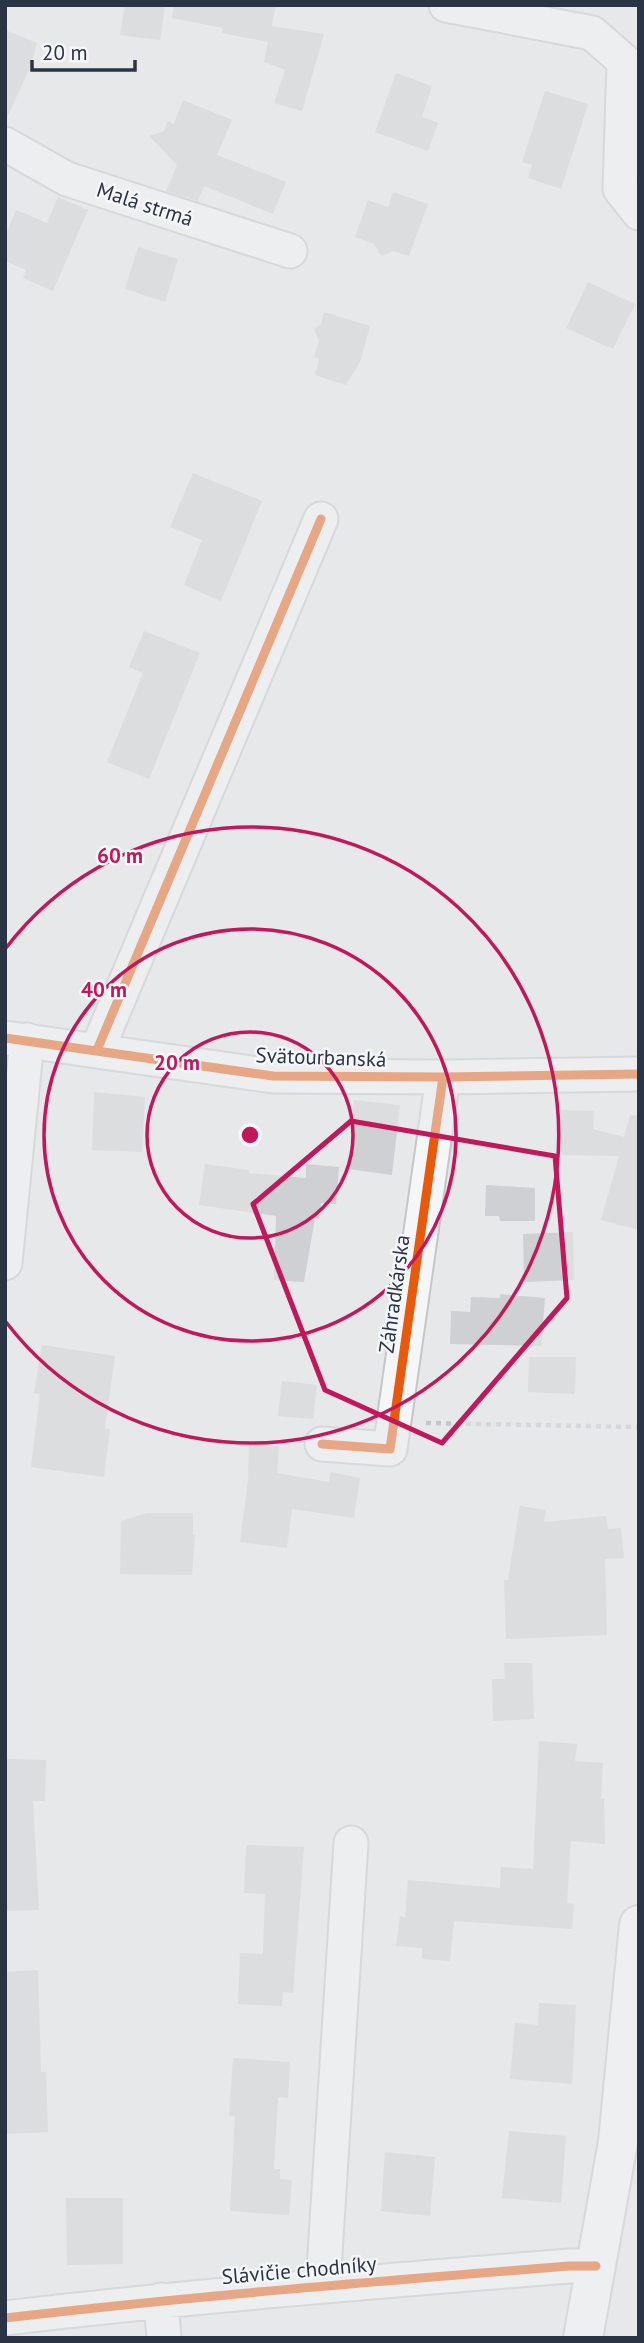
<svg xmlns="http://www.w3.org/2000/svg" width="644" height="2343" viewBox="0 0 644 2343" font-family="'PT Sans',sans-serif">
	<rect width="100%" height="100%" fill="#e6e8ea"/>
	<!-- building -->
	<path fill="#ced0d3" d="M 125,5 L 165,5 L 160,40 L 120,35 Z
		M 174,5 L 276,5 L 268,42 L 222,33 L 223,28 L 172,18 Z
		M 271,26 L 324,34 L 302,111 L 274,103 L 285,70 L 264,62 Z
		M 5,30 L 37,43 L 31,65 L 5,122 Z
		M 396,73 L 432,86 L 422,117 L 438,123 L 428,151 L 375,132 Z
		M 545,91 L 588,104 L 561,189 L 528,178 L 532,165 L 522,162 Z
		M 183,100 L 232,120 L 217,155 L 286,182 L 273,214 L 204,186 L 198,201 L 166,191 L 177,165 L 149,136 L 164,131 L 168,121 L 174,124 Z
		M 393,192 L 428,204 L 409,256 L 393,251 L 381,256 L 374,244 L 355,237 L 368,200 L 388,207 Z
		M 58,197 L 88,210 L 53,291 L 23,278 L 26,270 L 5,261 L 5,237 L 16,210 L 47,223 Z
		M 138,247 L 178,259 L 165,302 L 125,289 Z
		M 588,282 L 635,304 L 613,349 L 566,328 Z
		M 324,312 L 370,326 L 360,362 L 346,385 L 315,375 L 319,359 L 314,357 L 319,341 L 314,329 L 321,324 Z
		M 193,473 L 262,501 L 221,601 L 184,585 L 202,540 L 170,527 Z
		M 144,631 L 200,653 L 149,779 L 107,762 L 143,673 L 129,667 Z
		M 94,1092 L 145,1097 L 142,1152 L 92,1150 Z
		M 354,1100 L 400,1105 L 392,1175 L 349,1169 Z
		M 558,1110 L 594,1111 L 593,1129 L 624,1137 L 630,1115 L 639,1116 L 639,1230 L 601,1220 L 619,1156 L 557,1155 Z
		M 205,1164 L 249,1170 L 249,1173 L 306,1178 L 306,1164 L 339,1167 L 336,1204 L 321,1203 L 319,1219 L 315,1218 L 304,1282 L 274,1280 L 276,1216 L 199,1205 Z
		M 486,1185 L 535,1188 L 535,1221 L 500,1221 L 499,1216 L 485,1216 Z
		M 573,1232 L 574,1280 L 524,1282 L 523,1234 Z
		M 500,1294 L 545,1298 L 541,1346 L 450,1344 L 451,1311 L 470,1312 L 471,1297 L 500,1298 Z
		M 42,1345 L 115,1356 L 105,1428 L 110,1429 L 104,1477 L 31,1467 L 40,1394 L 34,1393 Z
		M 529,1357 L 576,1357 L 575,1394 L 528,1392 Z
		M 282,1381 L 317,1385 L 313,1419 L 278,1416 Z
		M 249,1445 L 279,1446 L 277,1473 L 329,1482 L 331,1472 L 360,1478 L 354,1518 L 292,1509 L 287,1548 L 240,1542 L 248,1481 Z
		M 520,1506 L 546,1510 L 544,1522 L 606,1516 L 608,1529 L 621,1528 L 624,1558 L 605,1559 L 607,1635 L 506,1639 L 504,1580 L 508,1580 Z
		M 148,1513 L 193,1513 L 193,1535 L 195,1535 L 192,1575 L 120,1574 L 121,1521 Z
		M 504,1663 L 532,1663 L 534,1719 L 493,1721 L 492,1679 L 505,1679 Z
		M 539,1741 L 577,1744 L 575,1761 L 603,1763 L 601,1799 L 604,1799 L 605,1844 L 571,1841 L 567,1903 L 574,1904 L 572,1929 L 454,1921 L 450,1961 L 422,1959 L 422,1948 L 396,1946 L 400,1916 L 405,1917 L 408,1880 L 500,1888 L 501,1867 L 533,1869 Z
		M 5,1759 L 46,1760 L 45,1801 L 33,1801 L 39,1910 L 5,1911 Z
		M 246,1845 L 304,1847 L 293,1993 L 283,1992 L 282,2006 L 238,2004 L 240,1953 L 263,1954 L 265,1894 L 244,1893 Z
		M 38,1970 L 41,2072 L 46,2072 L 48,2132 L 5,2134 L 5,1972 Z
		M 539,2003 L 576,2005 L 572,2084 L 510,2079 L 515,2023 L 538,2025 Z
		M 233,2058 L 290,2062 L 288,2098 L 278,2097 L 274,2169 L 280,2169 L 280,2179 L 292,2180 L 289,2215 L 230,2211 L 235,2116 L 229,2116 Z
		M 509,2131 L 566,2136 L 561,2203 L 502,2198 Z
		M 385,2152 L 435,2157 L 430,2216 L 381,2211 Z
		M 66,2198 L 123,2198 L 123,2264 L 67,2265 Z"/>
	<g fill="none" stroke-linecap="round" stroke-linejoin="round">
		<defs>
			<path id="street" d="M 446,5 L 592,33 L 624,61 L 620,189 L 639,213
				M 5,144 L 67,179 L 290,251
				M 5,1038 L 273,1076 L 443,1077 L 639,1074
				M 97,1050 L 321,519
				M 5,1263 L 27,1040
				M 322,1444 L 390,1449 L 443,1077
				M 323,2285 L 351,1843
				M 161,2300 L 164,2338
				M 5,2318 C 193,2296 381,2281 569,2266 L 596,2266"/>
			<path id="secondary" d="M 583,2338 L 618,2142 L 639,1925"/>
		</defs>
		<!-- street casing -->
		<use href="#street" stroke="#c4c6c8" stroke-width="37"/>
		<!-- secondary casing -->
		<use href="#secondary" stroke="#c4c6c8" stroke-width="42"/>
		<!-- path -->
		<path stroke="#c5c6ca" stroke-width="4.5" stroke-dasharray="5 5" stroke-linecap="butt" d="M 426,1423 L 639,1427"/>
		<!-- street -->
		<use href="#street" stroke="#f5f6f7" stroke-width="33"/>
		<!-- secondary -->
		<use href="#secondary" stroke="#f8f8f8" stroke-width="38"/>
		<defs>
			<path id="cycleway" d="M 5,1038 L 273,1076 L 443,1077 L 639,1074
				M 97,1050 L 321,519
				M 322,1444 L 390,1449 L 443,1077
				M 5,2318 C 193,2296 381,2281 569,2266 L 596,2266"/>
		</defs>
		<!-- cycleway casing -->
		<use href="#cycleway" stroke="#f4f6f9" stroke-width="13"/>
		<!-- cycleway -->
		<use href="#cycleway" stroke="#e8590c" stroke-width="9"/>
	</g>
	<!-- marked area -->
	<path d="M0 0H644V2343H0ZM 351,1121 L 555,1156 L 567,1298 L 442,1443 L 325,1390 L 253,1204 Z" fill="#e6e8ea" fill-opacity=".55" fill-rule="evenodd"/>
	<path fill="none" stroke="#c2185b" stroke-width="5" stroke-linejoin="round" d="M 351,1121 L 555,1156 L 567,1298 L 442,1443 L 325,1390 L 253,1204 Z"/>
	<!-- distance rings -->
	<g fill="none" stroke="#c2185b" stroke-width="3.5">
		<circle cx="250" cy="1135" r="103"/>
		<circle cx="250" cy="1135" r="206"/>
		<path d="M6 948A308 308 0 1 1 6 1322"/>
	</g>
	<g text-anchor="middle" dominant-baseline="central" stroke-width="5" stroke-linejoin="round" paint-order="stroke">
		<!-- street labels -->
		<g font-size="21" fill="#2b3445" stroke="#f4f6f9">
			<text transform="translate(145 204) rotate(18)">Malá strmá</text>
			<text transform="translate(321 1057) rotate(2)">Svätourbanská</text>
			<text transform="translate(394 1294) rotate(-82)">Záhradkárska</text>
			<text transform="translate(299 2270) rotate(-5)">Slávičie chodníky</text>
		</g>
	</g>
	<circle cx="250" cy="1135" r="10" fill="#c2185b" stroke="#f4f6f9" stroke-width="3.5"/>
	<g font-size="21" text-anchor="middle" font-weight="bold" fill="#c2185b" stroke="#f4f6f9" stroke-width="5" stroke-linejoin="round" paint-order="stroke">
		<text x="120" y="863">60 m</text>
		<text x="104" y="997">40 m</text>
		<text x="177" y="1070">20 m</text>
	</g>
	<!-- border -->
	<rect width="644" height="2343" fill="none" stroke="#2b3445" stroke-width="14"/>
	<!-- scale -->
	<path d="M32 60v10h103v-10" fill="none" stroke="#2b3445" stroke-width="3.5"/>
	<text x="42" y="60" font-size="21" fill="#2b3445" stroke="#f4f6f9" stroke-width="5" paint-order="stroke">20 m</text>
</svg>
